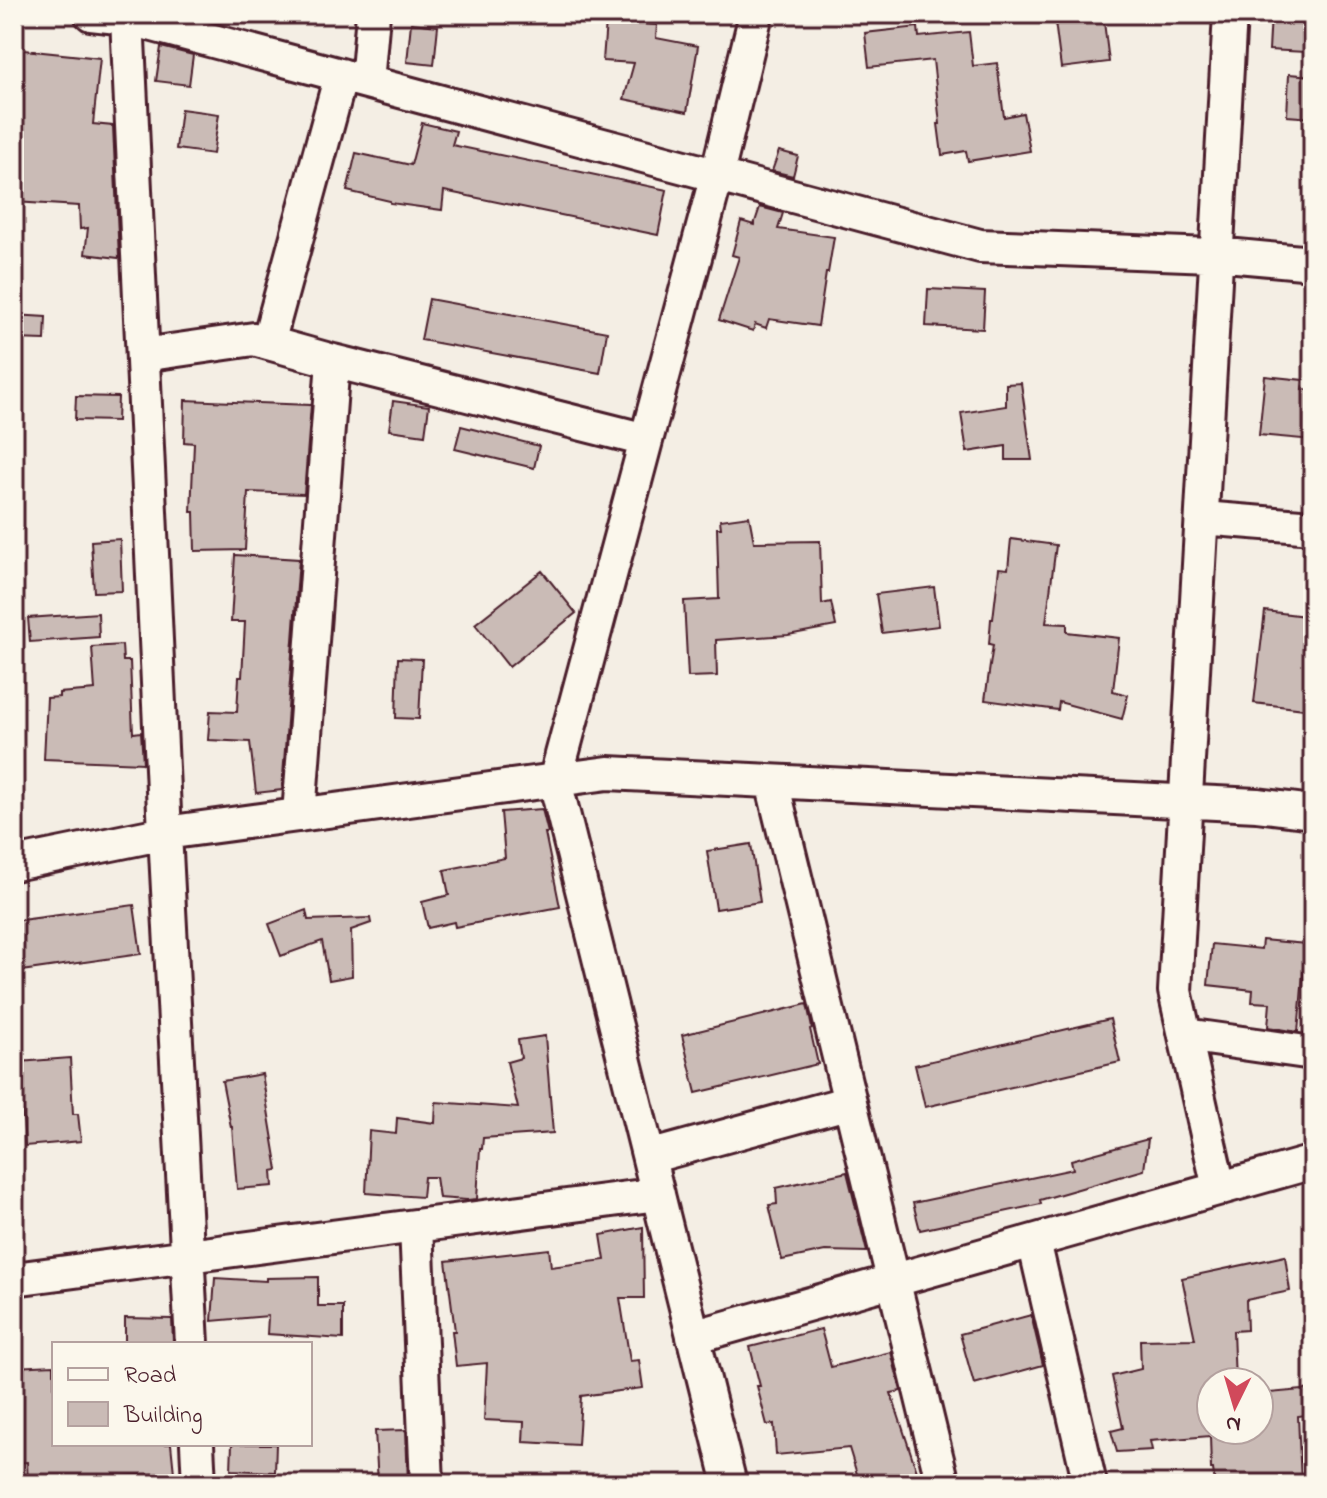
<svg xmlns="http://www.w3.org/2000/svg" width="1327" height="1498" viewBox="0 0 1327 1498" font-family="'Indie Flower',sans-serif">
	<rect width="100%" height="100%" fill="#f4eee4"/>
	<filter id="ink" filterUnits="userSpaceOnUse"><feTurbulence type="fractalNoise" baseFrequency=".0125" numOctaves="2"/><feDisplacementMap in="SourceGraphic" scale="16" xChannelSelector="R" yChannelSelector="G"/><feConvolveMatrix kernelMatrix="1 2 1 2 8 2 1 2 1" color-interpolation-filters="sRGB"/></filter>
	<g filter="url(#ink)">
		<!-- building -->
		<path fill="#cabbb6" stroke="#4a1f2b" stroke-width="2" d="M 1054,14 L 1103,14 L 1109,62 L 1061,68 Z
			M 1271,14 L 1307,14 L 1305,52 L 1269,50 Z
			M 606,21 L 657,25 L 656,38 L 698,46 L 687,112 L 624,99 L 634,63 L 603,61 Z
			M 411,23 L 438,26 L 434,65 L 407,62 Z
			M 918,27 L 919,37 L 969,32 L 973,66 L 997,63 L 1004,117 L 1023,113 L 1030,151 L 968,161 L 966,151 L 942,155 L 938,124 L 940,124 L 933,60 L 869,67 L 865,33 Z
			M 161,47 L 193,55 L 189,85 L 156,81 Z
			M 14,49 L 100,58 L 93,124 L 113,126 L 119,258 L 85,254 L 88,228 L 80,229 L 79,206 L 14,202 Z
			M 1289,74 L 1313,76 L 1313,118 L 1287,116 Z
			M 181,109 L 219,114 L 213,154 L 176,149 Z
			M 422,123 L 456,131 L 452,145 L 667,190 L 658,235 L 444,191 L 442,210 L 390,203 L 390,201 L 347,191 L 356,153 L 411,165 Z
			M 779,151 L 798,156 L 793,176 L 772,171 Z
			M 760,207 L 783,213 L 778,229 L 834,237 L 828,273 L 826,273 L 818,326 L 769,319 L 766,328 L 755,324 L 753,331 L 719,320 L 739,257 L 732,255 L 741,221 L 754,225 Z
			M 928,289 L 985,292 L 983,329 L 926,326 Z
			M 429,299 L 607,332 L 600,373 L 421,340 Z
			M 14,315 L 46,317 L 45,340 L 14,339 Z
			M 1265,376 L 1303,380 L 1302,389 L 1313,390 L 1313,440 L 1259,435 Z
			M 1021,383 L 1032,460 L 1006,460 L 1006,446 L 967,452 L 961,413 L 1006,406 L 1006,384 Z
			M 76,396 L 118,397 L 117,421 L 75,420 Z
			M 185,400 L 311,405 L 304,494 L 248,492 L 245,550 L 195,551 L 194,512 L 191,512 L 194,443 L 184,442 Z
			M 393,401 L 429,406 L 425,435 L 389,430 Z
			M 461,426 L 539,446 L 534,468 L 455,449 Z
			M 749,516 L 754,542 L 820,541 L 822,604 L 831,602 L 836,626 L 788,635 L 716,640 L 717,676 L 688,677 L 684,601 L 719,599 L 717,528 L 721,528 L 720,520 Z
			M 120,539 L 122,591 L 94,592 L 91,541 Z
			M 1011,539 L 1056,545 L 1046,623 L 1067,624 L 1067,632 L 1119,638 L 1113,691 L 1128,695 L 1122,719 L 1059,702 L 1058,710 L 985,700 L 993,645 L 989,644 L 991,619 L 993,619 L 999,568 L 1008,569 Z
			M 235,555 L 299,559 L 282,790 L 256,793 L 250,742 L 208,740 L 210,711 L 237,712 L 239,677 L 242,677 L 245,622 L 231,622 Z
			M 542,571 L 576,613 L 509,667 L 475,624 Z
			M 934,587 L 939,626 L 882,633 L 876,594 Z
			M 1265,611 L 1313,617 L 1313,710 L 1254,703 Z
			M 98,613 L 99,637 L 30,642 L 28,618 Z
			M 122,645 L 123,661 L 130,661 L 133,733 L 141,732 L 143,763 L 44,759 L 47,698 L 59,697 L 59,693 L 95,690 L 92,647 Z
			M 398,658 L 422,659 L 419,719 L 396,718 Z
			M 542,809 L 548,833 L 545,833 L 560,907 L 455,927 L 454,922 L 428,928 L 422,902 L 449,895 L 444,870 L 505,858 L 501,812 Z
			M 751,844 L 760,902 L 716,909 L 707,851 Z
			M 134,905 L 141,954 L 14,972 L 14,921 Z
			M 306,910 L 308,920 L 370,918 L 371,923 L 351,930 L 352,976 L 329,980 L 322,941 L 281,956 L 269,924 Z
			M 1262,940 L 1306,944 L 1298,1032 L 1268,1027 L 1270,1003 L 1252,1002 L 1253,990 L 1208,985 L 1212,944 L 1261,949 Z
			M 807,1004 L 812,1028 L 810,1029 L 818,1064 L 696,1093 L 682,1035 Z
			M 1110,1019 L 1120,1062 L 925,1107 L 915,1065 Z
			M 545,1036 L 553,1133 L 483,1138 L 482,1149 L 480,1149 L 477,1199 L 467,1200 L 439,1198 L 436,1177 L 424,1177 L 422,1197 L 366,1193 L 369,1131 L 396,1134 L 397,1118 L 435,1123 L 436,1102 L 518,1108 L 507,1062 L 521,1058 L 518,1040 Z
			M 70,1058 L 73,1114 L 78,1114 L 81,1141 L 25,1146 L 19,1062 Z
			M 262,1074 L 278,1170 L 272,1171 L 273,1186 L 237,1189 L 232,1127 L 231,1127 L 222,1081 Z
			M 1148,1139 L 1144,1170 L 1040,1200 L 1041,1204 L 920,1230 L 913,1203 L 1073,1169 L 1071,1160 Z
			M 847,1172 L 867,1252 L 825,1251 L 782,1260 L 769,1205 L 777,1204 L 776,1188 Z
			M 643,1227 L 644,1298 L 620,1298 L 630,1361 L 639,1360 L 643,1388 L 581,1396 L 578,1445 L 523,1442 L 524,1422 L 484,1420 L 487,1363 L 456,1366 L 452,1331 L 455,1331 L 446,1261 L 549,1249 L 551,1267 L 605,1260 L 601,1235 Z
			M 1285,1256 L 1290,1291 L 1246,1300 L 1247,1330 L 1233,1331 L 1235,1382 L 1211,1382 L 1211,1430 L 1259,1430 L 1259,1394 L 1313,1389 L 1313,1414 L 1298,1416 L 1301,1484 L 1215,1484 L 1213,1469 L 1211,1469 L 1210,1436 L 1150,1441 L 1152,1450 L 1117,1452 L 1111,1431 L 1123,1428 L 1112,1376 L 1141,1369 L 1140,1340 L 1195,1339 L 1182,1278 Z
			M 318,1277 L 318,1306 L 343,1306 L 343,1339 L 267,1334 L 268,1316 L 212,1321 L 215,1278 L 266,1281 L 266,1278 Z
			M 1031,1315 L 1043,1365 L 974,1384 L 960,1334 Z
			M 125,1318 L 172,1319 L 173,1342 L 125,1342 Z
			M 821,1329 L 831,1367 L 891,1352 L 901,1391 L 891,1393 L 921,1484 L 860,1484 L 849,1448 L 776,1455 L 774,1424 L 767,1425 L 757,1386 L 760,1386 L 750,1347 Z
			M 54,1365 L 54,1444 L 171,1444 L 174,1473 L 124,1476 L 124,1484 L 28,1484 L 27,1462 L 14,1463 L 14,1367 Z
			M 406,1430 L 408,1484 L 378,1484 L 375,1431 Z
			M 232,1444 L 276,1444 L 275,1472 L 231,1470 Z"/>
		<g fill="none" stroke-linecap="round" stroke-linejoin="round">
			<defs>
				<path id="minor" d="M 91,14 L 127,18 L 980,246 L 1237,256 L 1313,263
					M 127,18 L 165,833 L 192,1344
					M 367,82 L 373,14
					M 268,343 L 341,75
					M 143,355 L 254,339 L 333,361 L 646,440
					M 1202,518 L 1313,527
					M 772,782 L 943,1484
					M 299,815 L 333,361
					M 14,864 L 165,833 L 608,773 L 1257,805 L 1313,812
					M 1185,1035 L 1313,1053
					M 649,1157 L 850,1102
					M 1219,1188 L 1175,991 L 1230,14
					M 416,1226 L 427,1484
					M 1034,1241 L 1090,1484
					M 14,1279 L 658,1194
					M 693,1337 L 1313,1162
					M 197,1444 L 199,1484
					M 730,1484 L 555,781 L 717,175 L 756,14"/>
			</defs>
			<!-- minor casing -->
			<use href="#minor" stroke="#4a1f2b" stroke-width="38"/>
			<!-- minor -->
			<use href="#minor" stroke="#fbf7ec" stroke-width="32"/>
		</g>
	</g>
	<!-- margin -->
	<rect width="1327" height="1498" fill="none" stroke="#fbf7ec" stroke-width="48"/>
	<rect x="24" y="24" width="1279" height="1450" fill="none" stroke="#4a1f2b" stroke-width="3" filter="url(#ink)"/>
	<!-- legend -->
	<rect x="52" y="1342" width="260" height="104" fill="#fbf7ec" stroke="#b4a19f" stroke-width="2"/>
	<rect x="68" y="1368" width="40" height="12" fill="#fbf7ec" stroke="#b4a19f" stroke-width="2"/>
	<text x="124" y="1382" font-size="24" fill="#4a1f2b">Road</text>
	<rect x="68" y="1402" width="40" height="24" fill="#cabbb6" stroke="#b4a19f" stroke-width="2"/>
	<text x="124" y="1422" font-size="24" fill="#4a1f2b">Building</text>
	<!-- north arrow -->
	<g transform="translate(1235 1406) rotate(185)"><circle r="38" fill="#fbf7ec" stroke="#b4a19f" stroke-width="2"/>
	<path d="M0-6L14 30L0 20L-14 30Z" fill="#d1495b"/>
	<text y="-12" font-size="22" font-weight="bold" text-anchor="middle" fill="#4a1f2b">N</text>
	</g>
</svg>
